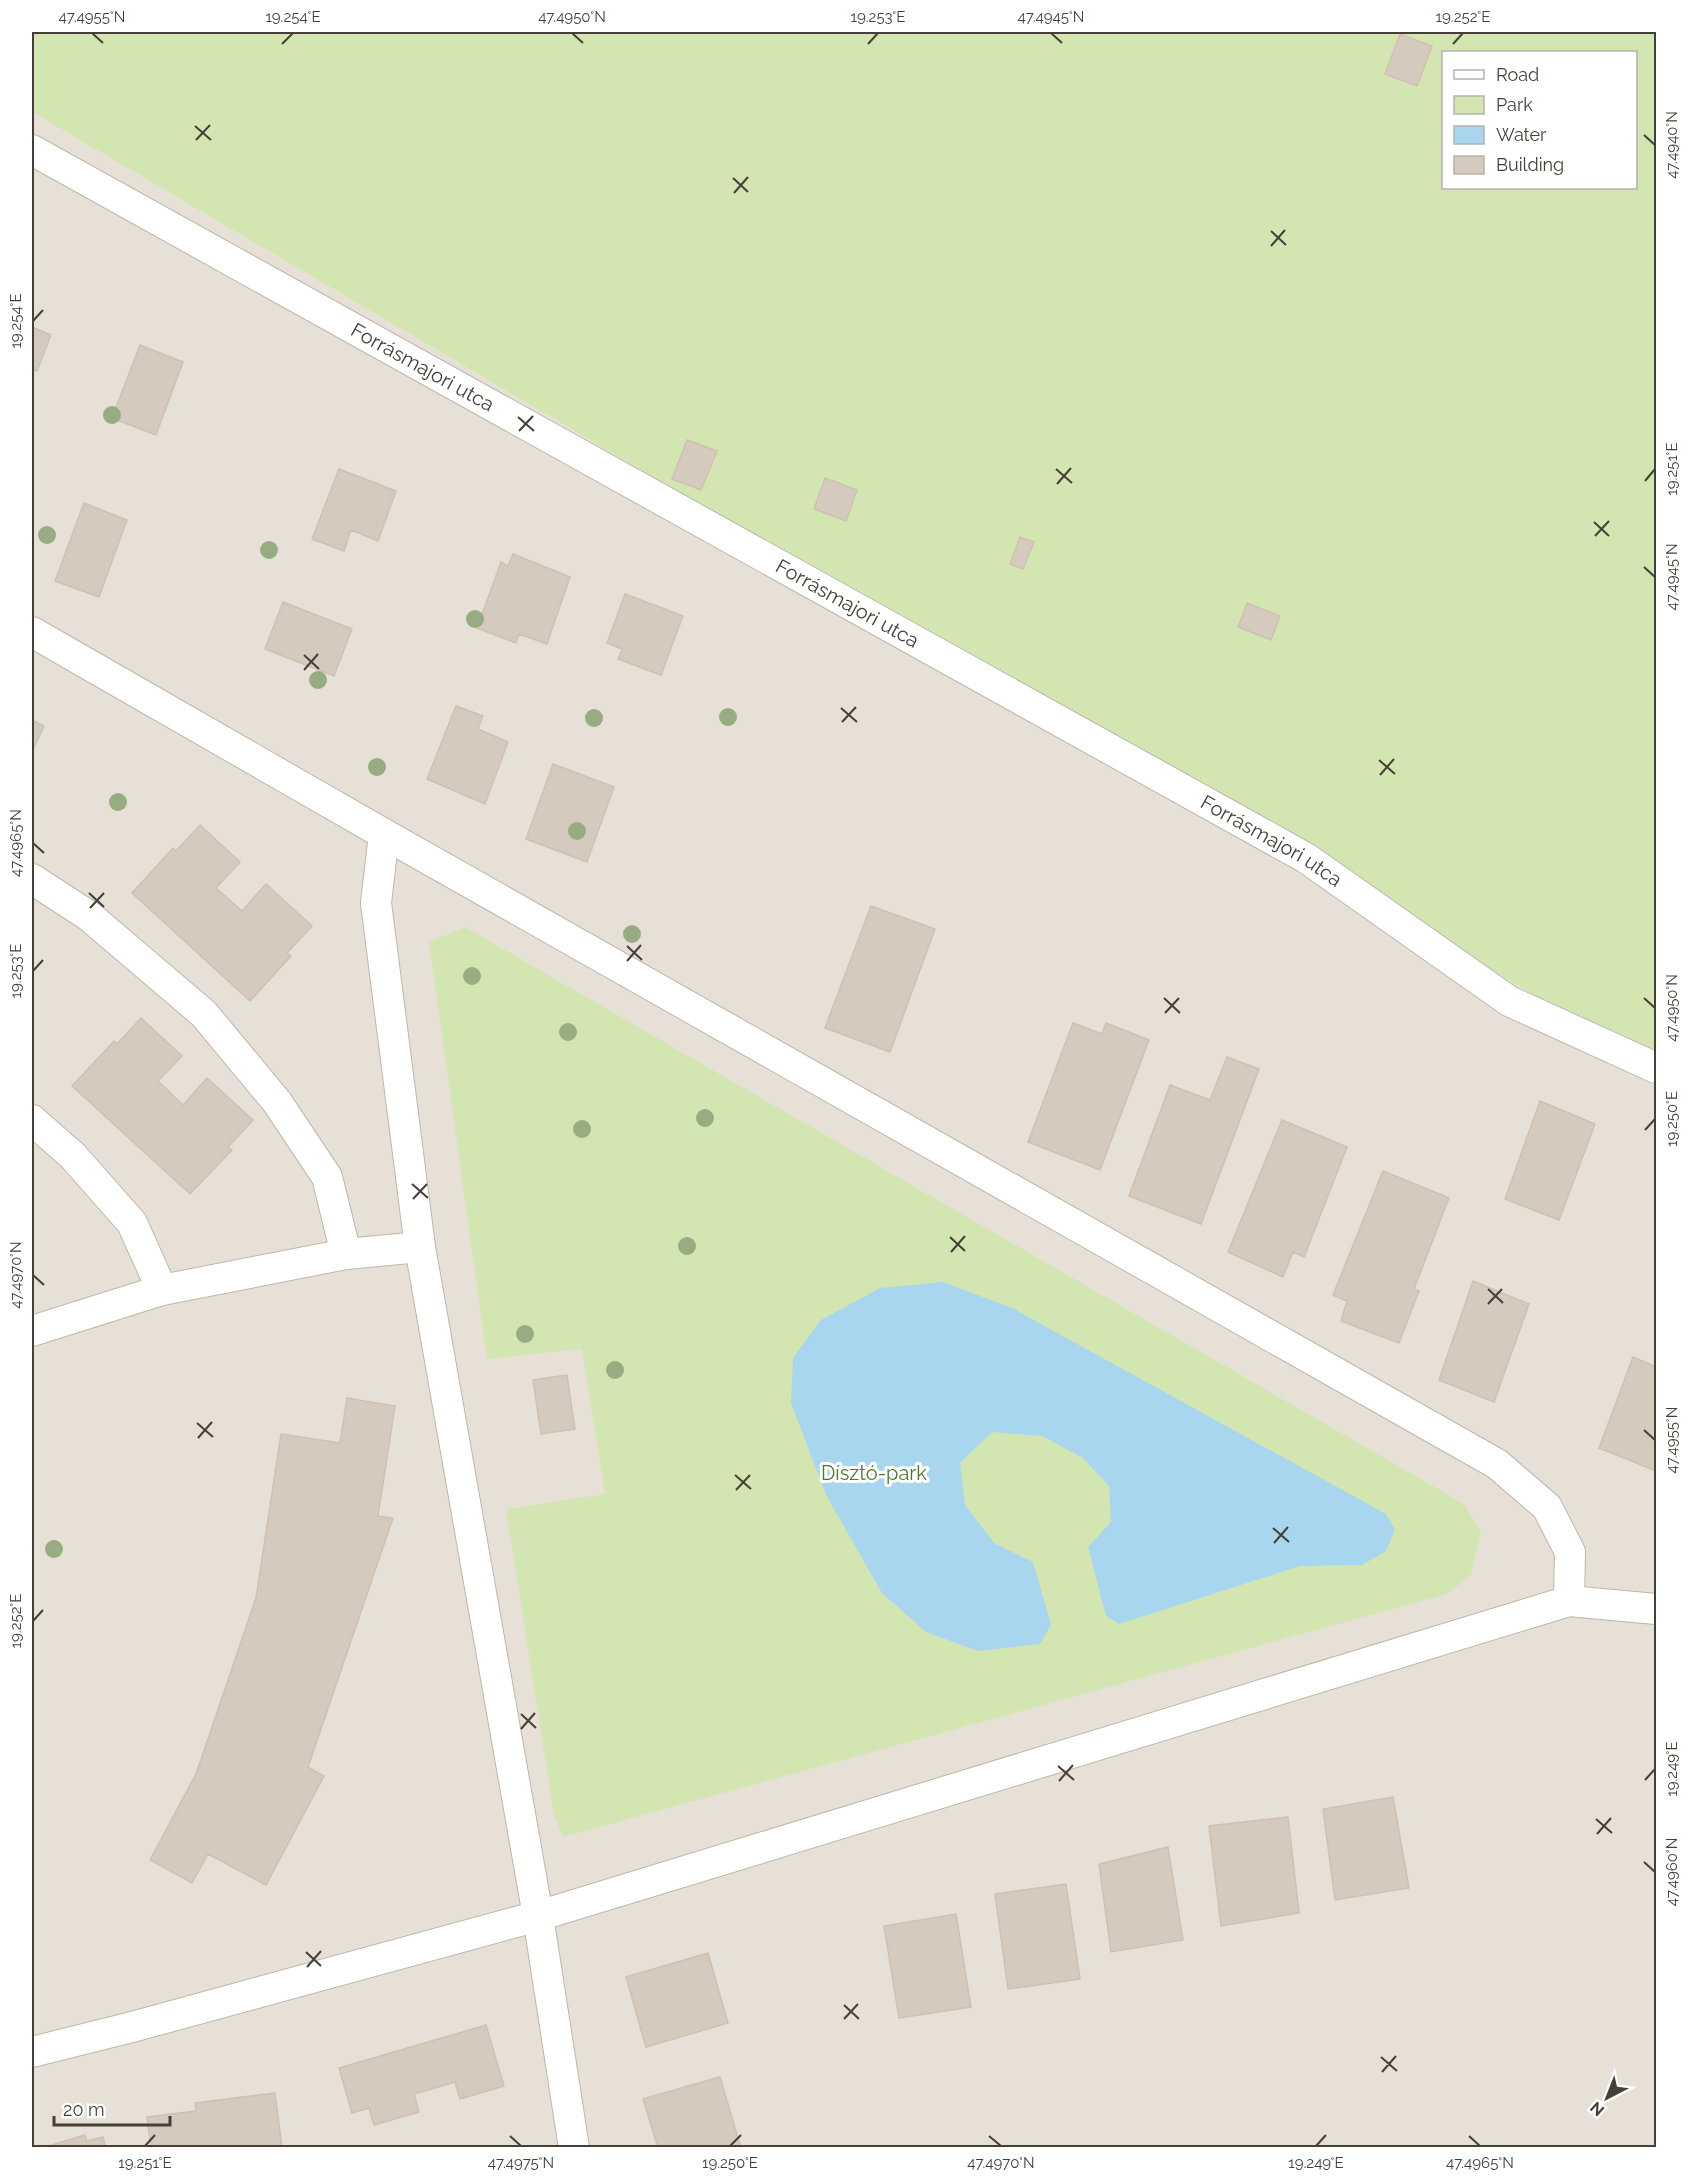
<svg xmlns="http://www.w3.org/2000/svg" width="1688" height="2179" viewBox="0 0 1688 2179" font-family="Raleway,sans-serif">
	<rect width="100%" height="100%" fill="#f3efe8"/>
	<!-- residential -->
	<path fill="#e7e0d6" d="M 32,112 L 1656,1067 L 1656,2147 L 32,2148 Z"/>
	<!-- green -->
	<path fill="#d3e6b2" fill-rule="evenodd" d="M 32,32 L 1656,32 L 1656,1067 L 32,112 ZM 1444,52 L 1636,52 L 1636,188 L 1444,188 Z
		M 465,927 L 1464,1504 L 1481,1532 L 1471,1575 L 1447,1594 L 563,1837 L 554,1815 L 506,1509 L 605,1494 L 582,1349 L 487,1359 L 429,942 Z"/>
	<!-- water -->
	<path fill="#a7d6ee" d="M 943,1282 L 1012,1308 L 1386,1514 L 1395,1530 L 1386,1551 L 1362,1565 L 1300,1566 L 1119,1624 L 1106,1616 L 1088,1547 L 1111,1522 L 1109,1486 L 1083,1458 L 1042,1436 L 992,1432 L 960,1463 L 965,1505 L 994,1543 L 1033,1562 L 1051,1625 L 1040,1644 L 978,1651 L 926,1632 L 882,1593 L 826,1495 L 791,1403 L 793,1358 L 821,1320 L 880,1288 Z"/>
	<!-- building -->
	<path fill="#d5cabe" stroke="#cfc1b1" stroke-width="1.5" d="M 1400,34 L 1432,46 L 1417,86 L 1385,74 Z
		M 32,327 L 51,335 L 37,371 L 32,369 Z
		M 140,345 L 183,362 L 156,435 L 112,418 Z
		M 687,440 L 717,451 L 701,490 L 672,479 Z
		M 339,469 L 396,491 L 378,541 L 351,530 L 344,551 L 312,539 Z
		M 825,478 L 857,490 L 846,521 L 814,509 Z
		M 84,503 L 127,520 L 99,597 L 55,581 Z
		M 1020,537 L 1034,542 L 1023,569 L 1010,564 Z
		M 513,554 L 570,577 L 547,644 L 519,634 L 516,643 L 477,628 L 501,562 L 508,566 Z
		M 625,594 L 683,616 L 661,675 L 618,659 L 622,649 L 607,643 Z
		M 283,602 L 352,629 L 334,676 L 265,649 Z
		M 1247,603 L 1280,616 L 1271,640 L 1238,627 Z
		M 456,706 L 483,716 L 478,729 L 508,742 L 485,804 L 427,779 Z
		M 32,720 L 44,726 L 32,752 Z
		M 553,764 L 614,787 L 587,862 L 526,839 Z
		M 200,825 L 240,862 L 216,888 L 242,911 L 266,884 L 312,926 L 287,953 L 291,956 L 250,1001 L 132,893 L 173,848 L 176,851 Z
		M 871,906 L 935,929 L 890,1052 L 825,1028 Z
		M 141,1018 L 182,1056 L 158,1081 L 183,1105 L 207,1078 L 253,1120 L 228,1147 L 232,1150 L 190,1194 L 72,1086 L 114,1041 L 117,1044 Z
		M 1073,1023 L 1102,1034 L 1106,1023 L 1149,1040 L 1100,1170 L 1028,1142 Z
		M 1227,1057 L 1259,1069 L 1201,1224 L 1129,1196 L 1170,1085 L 1210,1100 Z
		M 1540,1101 L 1595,1124 L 1559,1220 L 1505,1199 Z
		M 1282,1120 L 1347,1147 L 1304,1257 L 1293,1252 L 1283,1277 L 1228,1252 Z
		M 1383,1171 L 1449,1198 L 1414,1289 L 1419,1291 L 1399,1343 L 1341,1321 L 1347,1301 L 1333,1295 Z
		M 1473,1281 L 1529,1304 L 1494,1402 L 1439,1380 Z
		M 1633,1357 L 1656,1367 L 1656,1471 L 1599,1448 Z
		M 567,1375 L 575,1429 L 541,1434 L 533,1380 Z
		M 347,1398 L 395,1406 L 378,1516 L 393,1518 L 308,1767 L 324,1776 L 266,1885 L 208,1854 L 192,1883 L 150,1860 L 196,1774 L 256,1598 L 281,1434 L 340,1443 Z
		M 1393,1797 L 1409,1888 L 1335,1900 L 1323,1809 Z
		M 1288,1817 L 1299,1913 L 1221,1926 L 1209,1826 Z
		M 1168,1847 L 1183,1940 L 1111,1952 L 1099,1864 Z
		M 1066,1884 L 1080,1979 L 1008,1989 L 995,1894 Z
		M 956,1914 L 971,2007 L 899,2018 L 884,1926 Z
		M 708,1953 L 728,2023 L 646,2047 L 626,1977 Z
		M 486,2025 L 504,2086 L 460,2099 L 455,2082 L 414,2094 L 419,2112 L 374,2125 L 369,2108 L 352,2113 L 339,2068 Z
		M 720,2077 L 741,2148 L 658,2148 L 643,2099 Z
		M 275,2093 L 282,2148 L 151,2148 L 147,2117 L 196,2111 L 195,2103 Z
		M 85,2135 L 87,2141 L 103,2137 L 106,2148 L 42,2148 Z"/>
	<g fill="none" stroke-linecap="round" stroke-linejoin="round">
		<defs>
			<g id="street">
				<path id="s1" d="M 32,150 L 1306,858 L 1509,1001 L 1656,1068"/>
				<path d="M 32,632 L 384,834 L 1497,1464 L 1547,1507 L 1570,1552 L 1569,1601"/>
				<path d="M 384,834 L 376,903 L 420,1247 L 538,1916 L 574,2148"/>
				<path d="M 32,879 L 89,916 L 204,1014 L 277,1102 L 327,1177 L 346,1254"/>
				<path d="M 32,1120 L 73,1156 L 132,1223 L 162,1290"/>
				<path d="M 32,1331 L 162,1290 L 346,1254 L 420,1247"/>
				<path d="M 32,2052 L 132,2027 L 538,1916 L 1569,1601 L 1656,1609"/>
			</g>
		</defs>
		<!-- street casing -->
		<use href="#street" stroke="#bfb6ab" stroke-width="32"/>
		<!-- street -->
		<use href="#street" stroke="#fff" stroke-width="30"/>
	</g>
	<!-- trees -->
	<g fill="#98ac81">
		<circle cx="112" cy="415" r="9"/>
		<circle cx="47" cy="535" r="9"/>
		<circle cx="269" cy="550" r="9"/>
		<circle cx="475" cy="619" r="9"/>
		<circle cx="318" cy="680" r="9"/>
		<circle cx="728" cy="717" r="9"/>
		<circle cx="594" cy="718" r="9"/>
		<circle cx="377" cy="767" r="9"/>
		<circle cx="118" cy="802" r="9"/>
		<circle cx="577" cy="831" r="9"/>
		<circle cx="632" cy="934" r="9"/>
		<circle cx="472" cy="976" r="9"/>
		<circle cx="568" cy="1032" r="9"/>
		<circle cx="705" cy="1118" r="9"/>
		<circle cx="582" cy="1129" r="9"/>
		<circle cx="687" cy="1246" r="9"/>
		<circle cx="525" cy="1334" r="9"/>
		<circle cx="615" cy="1370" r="9"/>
		<circle cx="54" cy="1549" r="9"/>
	</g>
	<!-- ticks -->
	<path fill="none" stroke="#463f37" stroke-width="2" d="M 92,33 L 103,43M 572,33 L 583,43M 1051,33 L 1062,43M 282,44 L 293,33M 868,44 L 878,33M 1453,44 L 1463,33M 195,126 L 211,140M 1644,135 L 1655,145M 196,140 L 210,125M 733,178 L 748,192M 734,193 L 748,177M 1271,231 L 1286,245M 1271,246 L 1285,230M 33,321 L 43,310M 518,417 L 534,431M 519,431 L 533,416M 1056,469 L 1072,483M 1645,481 L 1655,469M 1057,484 L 1071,468M 1594,522 L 1609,536M 1595,536 L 1609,521M 1644,567 L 1655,577M 304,655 L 319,669M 304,670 L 318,654M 841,708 L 857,722M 842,722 L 856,707M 1379,760 L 1395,774M 1380,775 L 1394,759M 33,843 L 44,853M 89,893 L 104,907M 90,908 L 104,893M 627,946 L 642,960M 627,961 L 641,945M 33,971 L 43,960M 1164,998 L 1180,1013M 1644,998 L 1655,1008M 1165,1013 L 1179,998M 1645,1130 L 1655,1119M 412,1184 L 428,1198M 413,1199 L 427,1184M 950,1237 L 965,1251M 951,1252 L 965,1236M 33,1275 L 44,1285M 1488,1289 L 1503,1303M 1488,1304 L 1502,1289M 197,1423 L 213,1437M 1644,1430 L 1655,1440M 198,1438 L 212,1422M 735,1475 L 751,1489M 736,1490 L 750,1475M 1273,1528 L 1289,1542M 1274,1543 L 1288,1527M 33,1621 L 43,1610M 521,1714 L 536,1728M 521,1729 L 535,1713M 1058,1766 L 1074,1780M 1645,1780 L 1655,1769M 1059,1781 L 1073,1765M 1596,1819 L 1612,1833M 1597,1834 L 1611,1818M 1644,1862 L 1655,1872M 306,1952 L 321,1966M 307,1967 L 321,1951M 844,2005 L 859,2019M 844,2019 L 858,2004M 1381,2057 L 1397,2071M 1382,2072 L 1396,2056M 510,2136 L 521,2146M 989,2136 L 1001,2146M 1469,2136 L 1480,2146M 145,2146 L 155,2135M 730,2146 L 741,2135M 1316,2146 L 1326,2135"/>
	<g text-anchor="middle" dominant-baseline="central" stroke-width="6" stroke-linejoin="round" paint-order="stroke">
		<!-- street labels -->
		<g font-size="20" fill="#463f37" stroke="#fff">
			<text stroke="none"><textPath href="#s1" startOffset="447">Forrásmajori utca</textPath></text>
			<text stroke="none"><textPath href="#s1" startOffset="933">Forrásmajori utca</textPath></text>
			<text stroke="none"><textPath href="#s1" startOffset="1419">Forrásmajori utca</textPath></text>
		</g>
		<!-- park labels -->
		<g font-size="20" fill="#4e762c" stroke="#fff">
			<text x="874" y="1473">Dísztó-park</text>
		</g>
	</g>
	<!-- border -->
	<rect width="1688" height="2179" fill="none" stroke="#ffffff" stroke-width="66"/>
	<!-- legend -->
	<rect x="1442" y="51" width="195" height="138" fill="#ffffff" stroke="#b5b2af" stroke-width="1.5"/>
	<rect x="1454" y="70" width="30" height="9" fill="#ffffff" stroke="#b5b2af" stroke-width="1.5"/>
	<text x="1496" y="81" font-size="18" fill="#463f37">Road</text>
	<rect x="1454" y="96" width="30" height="18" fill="#d3e6b2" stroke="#b5b2af" stroke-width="1.5"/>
	<text x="1496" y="111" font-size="18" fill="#463f37">Park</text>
	<rect x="1454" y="126" width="30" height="18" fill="#a7d6ee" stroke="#b5b2af" stroke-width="1.5"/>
	<text x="1496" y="141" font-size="18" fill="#463f37">Water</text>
	<rect x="1454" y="156" width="30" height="18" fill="#d5cabe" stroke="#b5b2af" stroke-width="1.5"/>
	<text x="1496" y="171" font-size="18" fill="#463f37">Building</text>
	<!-- north arrow -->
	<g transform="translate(1607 2098) rotate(222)" stroke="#ffffff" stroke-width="4.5" paint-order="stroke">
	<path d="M0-4.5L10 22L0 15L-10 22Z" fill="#463f37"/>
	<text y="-9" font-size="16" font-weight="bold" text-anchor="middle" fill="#463f37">N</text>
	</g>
	<!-- scale -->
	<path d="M54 2116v9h116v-9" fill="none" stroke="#463f37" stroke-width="3"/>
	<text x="63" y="2116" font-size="18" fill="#463f37" stroke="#ffffff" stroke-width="4.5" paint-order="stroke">20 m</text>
	<rect x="33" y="33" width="1622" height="2113" fill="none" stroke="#463f37" stroke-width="2"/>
	<g font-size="15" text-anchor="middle" fill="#463f37">
		<text x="92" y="22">47.4955°N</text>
		<text x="293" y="22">19.254°E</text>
		<text x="572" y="22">47.4950°N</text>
		<text x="878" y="22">19.253°E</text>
		<text x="1051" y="22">47.4945°N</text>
		<text x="1463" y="22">19.252°E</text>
		<text transform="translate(1672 145) rotate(-90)" y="5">47.4940°N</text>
		<text transform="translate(16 321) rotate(-90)" y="5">19.254°E</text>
		<text transform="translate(1672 469) rotate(-90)" y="5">19.251°E</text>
		<text transform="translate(1672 577) rotate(-90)" y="5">47.4945°N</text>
		<text transform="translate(16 843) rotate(-90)" y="5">47.4965°N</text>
		<text transform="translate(16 971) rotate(-90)" y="5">19.253°E</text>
		<text transform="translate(1672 1008) rotate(-90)" y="5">47.4950°N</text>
		<text transform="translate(1672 1119) rotate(-90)" y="5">19.250°E</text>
		<text transform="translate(16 1275) rotate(-90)" y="5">47.4970°N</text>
		<text transform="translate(1672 1440) rotate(-90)" y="5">47.4955°N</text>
		<text transform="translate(16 1621) rotate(-90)" y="5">19.252°E</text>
		<text transform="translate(1672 1769) rotate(-90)" y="5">19.249°E</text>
		<text transform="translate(1672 1872) rotate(-90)" y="5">47.4960°N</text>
		<text x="145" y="2168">19.251°E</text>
		<text x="521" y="2168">47.4975°N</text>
		<text x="730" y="2168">19.250°E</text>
		<text x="1001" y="2168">47.4970°N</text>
		<text x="1316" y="2168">19.249°E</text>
		<text x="1480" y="2168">47.4965°N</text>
	</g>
</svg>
